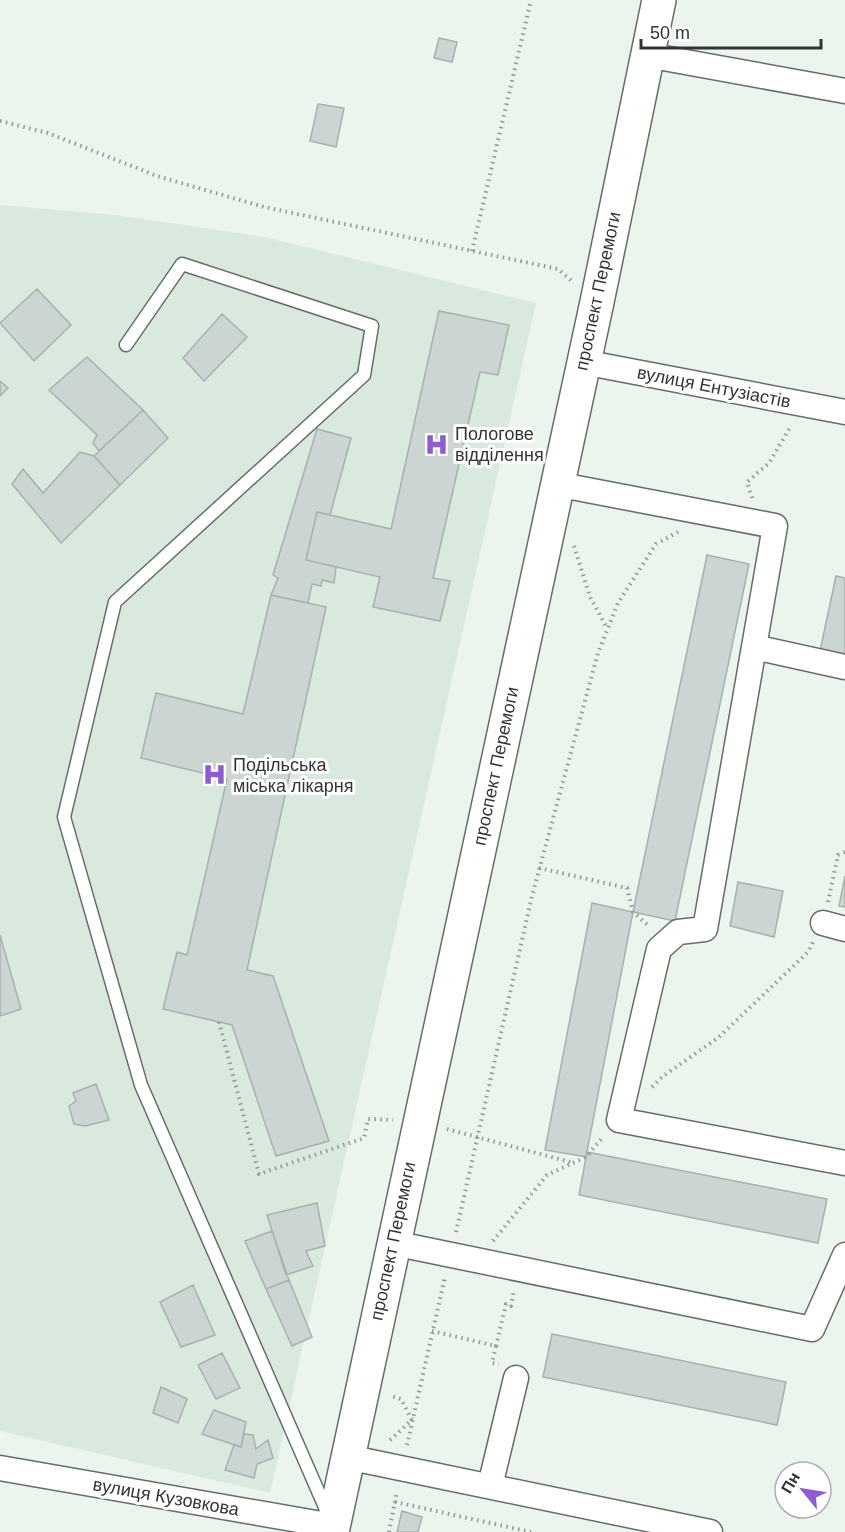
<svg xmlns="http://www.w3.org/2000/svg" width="845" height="1532" viewBox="0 0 845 1532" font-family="Helvetica,sans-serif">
	<rect width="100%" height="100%" fill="#ebf4ed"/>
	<!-- built -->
	<path fill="#dae9de" d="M 0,205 L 116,215 L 264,237 L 536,303 L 270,1493 L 0,1431 Z"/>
	<!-- building -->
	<path fill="#cbd6d3" stroke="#a6b1ae" stroke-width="1.5" d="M 439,38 L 457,42 L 452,62 L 434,58 Z
		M 318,104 L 344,108 L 336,147 L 310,141 Z
		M 37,289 L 71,325 L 34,361 L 0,323 Z
		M 439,311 L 509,325 L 498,375 L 480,372 L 433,578 L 450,581 L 440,621 L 373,607 L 380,577 L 306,560 L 317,512 L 391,529 Z
		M 222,314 L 247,337 L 204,381 L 183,358 Z
		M 87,357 L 143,410 L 99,451 L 93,443 L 97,435 L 49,390 Z
		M 0,381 L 8,388 L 0,396 Z
		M 143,410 L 168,438 L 120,485 L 94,456 Z
		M 317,429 L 351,438 L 330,515 L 317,512 L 306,560 L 336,567 L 334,583 L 322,580 L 321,586 L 312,584 L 308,603 L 271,595 L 278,578 L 273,575 Z
		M 80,452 L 94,456 L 120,485 L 61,543 L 12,484 L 23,469 L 43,493 Z
		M 707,555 L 749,564 L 675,921 L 633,912 Z
		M 836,576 L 845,578 L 845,656 L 820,651 Z
		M 271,595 L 326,607 L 247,970 L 273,976 L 329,1141 L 276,1156 L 232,1025 L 163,1009 L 177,952 L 187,955 L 227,779 L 141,758 L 156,693 L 243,714 Z
		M 845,876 L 845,907 L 839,906 Z
		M 738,882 L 783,891 L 774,937 L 730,926 Z
		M 592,903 L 633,912 L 586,1157 L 545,1150 Z
		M 0,935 L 21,1009 L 0,1016 Z
		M 96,1084 L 109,1120 L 85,1126 L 74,1124 L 69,1106 L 76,1101 L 73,1093 Z
		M 587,1152 L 827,1199 L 818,1243 L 579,1195 Z
		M 317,1203 L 325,1246 L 306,1251 L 313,1266 L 286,1275 L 267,1215 Z
		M 272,1231 L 289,1280 L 266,1289 L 245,1241 Z
		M 289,1280 L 312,1337 L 292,1346 L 266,1289 Z
		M 193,1285 L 215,1335 L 181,1347 L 160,1302 Z
		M 552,1334 L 786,1382 L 777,1425 L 543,1377 Z
		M 222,1353 L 240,1388 L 216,1399 L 198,1365 Z
		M 161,1387 L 187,1399 L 178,1423 L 153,1413 Z
		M 214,1410 L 246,1422 L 241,1447 L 202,1434 Z
		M 244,1434 L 253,1435 L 256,1449 L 268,1440 L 273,1458 L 257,1464 L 254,1478 L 225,1470 L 234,1445 L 241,1447 Z
		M 402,1511 L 422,1517 L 418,1532 L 397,1532 Z"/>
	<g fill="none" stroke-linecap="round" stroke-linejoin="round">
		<defs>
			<path id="lane" d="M 126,345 L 182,264 L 372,326 L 364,375 L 115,602 L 64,817 L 141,1085 L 328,1514"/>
			<path id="street" d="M 647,55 L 845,91
				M 583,362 L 845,412
				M 556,484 L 775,526 L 705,929 L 678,932 L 659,949 L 619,1120 L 845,1163
				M 754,647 L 845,667
				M 823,923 L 845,929
				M 393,1243 L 812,1329 L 845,1255
				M 347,1457 L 710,1532
				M 0,1468 L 333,1526
				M 490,1486 L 516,1378"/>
			<path id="secondary" d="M 332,1532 L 597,302 L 659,0"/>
		</defs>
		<!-- lane casing -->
		<use href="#lane" stroke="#666d67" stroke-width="15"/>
		<!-- street casing -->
		<use href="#street" stroke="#666d67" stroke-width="27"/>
		<!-- secondary casing -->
		<use href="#secondary" stroke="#666d67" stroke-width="36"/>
		<!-- path -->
		<path stroke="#919793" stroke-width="4" stroke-dasharray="1.5 4.5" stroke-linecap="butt" d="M 0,121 L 48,133 L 157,176 L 264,207 L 558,269 L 573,282
			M 472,251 L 531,0
			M 752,498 L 747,482 L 769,463 L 791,426
			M 574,546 L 590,597 L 607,628
			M 539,868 L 627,888 L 633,912 L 650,927
			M 828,902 L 838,855 L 845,852
			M 219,1022 L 259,1174 L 364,1138 L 368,1119 L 393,1120
			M 652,1087 L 662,1077 L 719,1037 L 808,952 L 813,942
			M 447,1129 L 574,1163
			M 456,1232 L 532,896 L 598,653 L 618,603 L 656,544 L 678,532
			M 493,1241 L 547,1175 L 586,1157 L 603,1137
			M 432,1331 L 496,1346 L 492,1363 L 499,1364
			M 496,1346 L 506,1304 L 511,1306 L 514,1290
			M 390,1440 L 412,1420 L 401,1399 L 391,1396
			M 407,1445 L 445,1277
			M 395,1502 L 531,1532
			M 389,1532 L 397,1491"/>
		<!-- lane -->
		<use href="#lane" stroke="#fff" stroke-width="12"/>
		<!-- street -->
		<use href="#street" stroke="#fff" stroke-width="24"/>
		<!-- secondary -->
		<use href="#secondary" stroke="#fff" stroke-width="33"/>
	</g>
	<!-- icons -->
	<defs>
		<symbol id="hospital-bare" viewBox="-9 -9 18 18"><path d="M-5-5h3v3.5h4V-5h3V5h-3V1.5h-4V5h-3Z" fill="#8f5ad3" stroke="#fff" stroke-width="2.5" paint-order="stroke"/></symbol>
	</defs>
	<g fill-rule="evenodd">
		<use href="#hospital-bare" x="420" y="428" width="33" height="33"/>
		<use href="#hospital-bare" x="198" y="758" width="33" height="33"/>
	</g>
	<g text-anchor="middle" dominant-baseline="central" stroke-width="6" stroke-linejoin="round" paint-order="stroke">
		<!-- street labels -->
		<g font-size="18" fill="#323533" stroke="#fff">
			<text transform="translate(598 291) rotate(-78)">проспект Перемоги</text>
			<text transform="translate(714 387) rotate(11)">вулиця Ентузіастів</text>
			<text transform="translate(496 766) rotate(-78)">проспект Перемоги</text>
			<text transform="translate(393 1241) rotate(-78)">проспект Перемоги</text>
			<text transform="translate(166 1497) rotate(10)">вулиця Кузовкова</text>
		</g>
		<!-- poi labels -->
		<g font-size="18" fill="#323533" stroke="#fff" text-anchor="start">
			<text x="455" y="434">Пологове<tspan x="455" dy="21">відділення</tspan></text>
			<text x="233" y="765">Подільська<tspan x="233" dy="21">міська лікарня</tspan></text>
		</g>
	</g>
	<!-- north arrow -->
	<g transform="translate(803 1490) rotate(300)"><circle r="28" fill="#ffffff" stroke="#adaead" stroke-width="1.5"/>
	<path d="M0-4.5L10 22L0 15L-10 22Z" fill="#8f5ad3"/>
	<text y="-9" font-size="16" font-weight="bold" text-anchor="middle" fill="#323533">Пн</text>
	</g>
	<!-- scale -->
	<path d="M641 39v9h180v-9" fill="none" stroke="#323533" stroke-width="3"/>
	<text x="650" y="39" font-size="18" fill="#323533" stroke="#ffffff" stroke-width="4.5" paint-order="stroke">50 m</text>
</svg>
